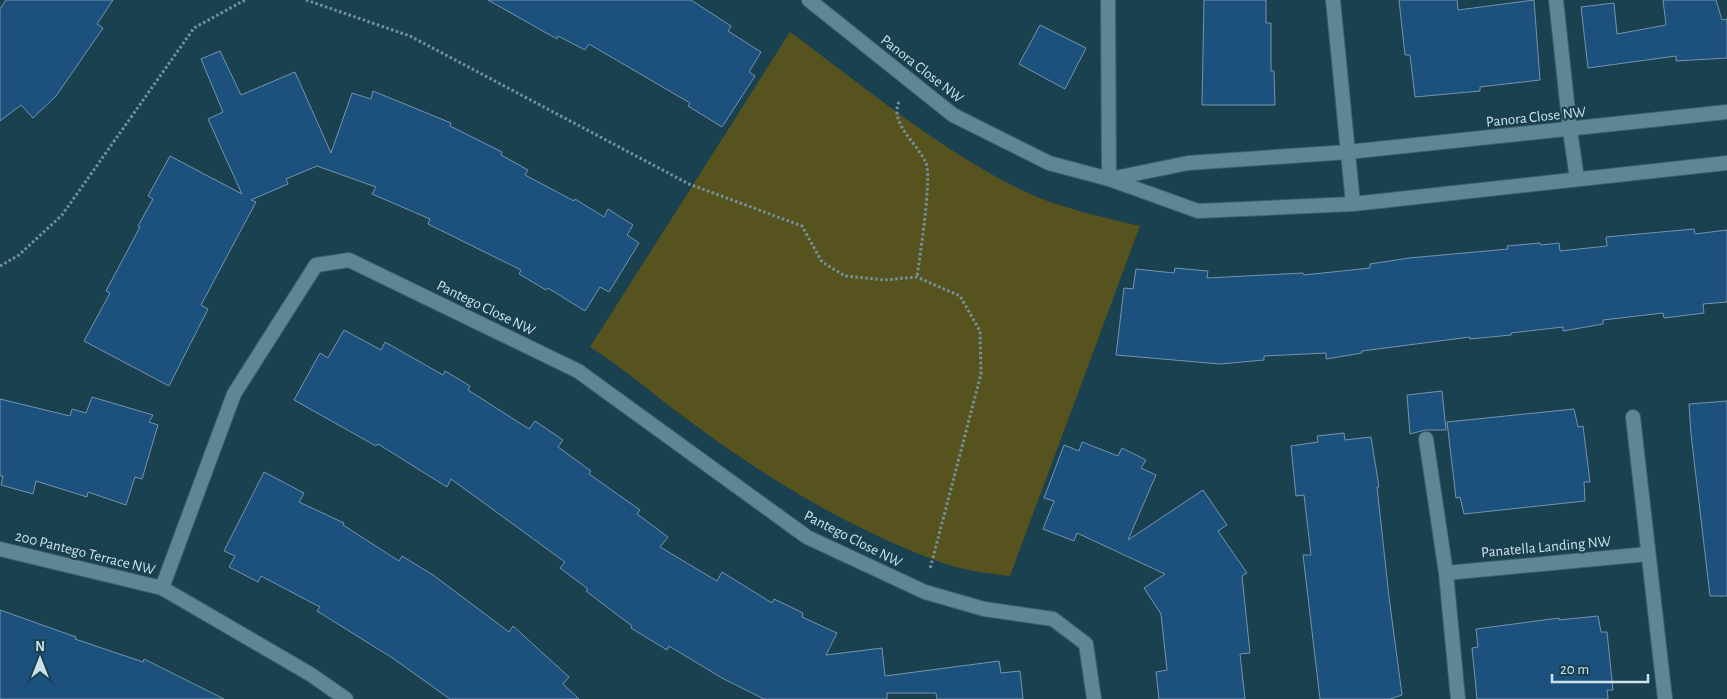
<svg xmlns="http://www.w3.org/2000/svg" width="1727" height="699" viewBox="0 0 1727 699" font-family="'Alegreya Sans',sans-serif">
	<rect width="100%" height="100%" fill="#1a4150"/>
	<!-- green -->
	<path fill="#56531e" d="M 790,32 C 863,86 946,155 1028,193 C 1064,209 1102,217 1140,226 L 1010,576 C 988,573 965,571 943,563 C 850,530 763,476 684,417 C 652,393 623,368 590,347 Z"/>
	<!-- building -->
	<path fill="#1b517c" stroke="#7693ad" d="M 6,0 L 113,0 L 97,24 L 103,28 L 56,96 L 33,118 L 21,105 L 0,121 L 0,9 Z
		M 488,0 L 691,0 L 731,26 L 728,31 L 761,52 L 749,72 L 755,76 L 722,127 L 688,106 L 690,103 L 589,44 L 585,50 L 558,36 L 557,39 Z
		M 1204,0 L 1266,0 L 1266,23 L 1271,23 L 1271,71 L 1274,71 L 1275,105 L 1202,105 Z
		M 1399,0 L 1457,0 L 1458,10 L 1534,0 L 1540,80 L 1480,87 L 1480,91 L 1415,97 L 1410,55 L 1405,55 Z
		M 1663,0 L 1716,0 L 1722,20 L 1727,19 L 1727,58 L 1676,61 L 1676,56 L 1588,68 L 1581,7 L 1614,3 L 1617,34 L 1666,25 Z
		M 1040,25 L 1086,48 L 1065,89 L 1019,64 Z
		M 220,51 L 241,95 L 295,72 L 331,153 L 352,93 L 371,99 L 373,91 L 451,123 L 450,126 L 502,152 L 501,155 L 528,170 L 525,175 L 574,201 L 575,199 L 604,217 L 608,209 L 633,225 L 627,235 L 639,243 L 609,292 L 600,287 L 585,311 L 548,288 L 546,290 L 519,274 L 521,270 L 428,224 L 430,219 L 372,194 L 376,187 L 317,166 L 286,179 L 288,184 L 251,200 L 256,202 L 201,305 L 208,309 L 169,386 L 84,341 L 110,293 L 106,291 L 140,227 L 138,226 L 153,199 L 148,196 L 170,156 L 242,194 L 208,119 L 223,112 L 201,59 Z
		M 1694,229 L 1695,234 L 1727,230 L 1727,302 L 1703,304 L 1704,313 L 1664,318 L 1663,313 L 1603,320 L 1603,324 L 1563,331 L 1563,327 L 1511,333 L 1511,335 L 1470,339 L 1470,337 L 1362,351 L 1362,353 L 1326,359 L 1326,353 L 1264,356 L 1264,360 L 1220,364 L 1116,355 L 1124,288 L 1133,289 L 1136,269 L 1174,273 L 1175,268 L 1208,271 L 1207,278 L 1303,273 L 1304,275 L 1370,268 L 1370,264 L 1409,258 L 1508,249 L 1507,246 L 1540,243 L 1541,245 L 1559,243 L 1560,251 L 1607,246 L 1606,237 Z
		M 344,330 L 381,350 L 385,342 L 443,375 L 445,371 L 470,386 L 468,390 L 529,429 L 535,421 L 563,440 L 558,447 L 591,471 L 589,474 L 640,510 L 637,514 L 668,537 L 660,547 L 717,581 L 722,572 L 772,603 L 774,599 L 803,613 L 802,617 L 837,633 L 826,655 L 882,648 L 885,676 L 999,661 L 1001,673 L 1020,671 L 1023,699 L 937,699 L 936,693 L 887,693 L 887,699 L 764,699 L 722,678 L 669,646 L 667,650 L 631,628 L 632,626 L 586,591 L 588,589 L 560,568 L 565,562 L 451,479 L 447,487 L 378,444 L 376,446 L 294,400 L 320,353 L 328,358 Z
		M 1442,391 L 1446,430 L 1425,430 L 1410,434 L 1407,395 Z
		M 92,397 L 153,415 L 149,422 L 158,425 L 142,479 L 135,477 L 126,505 L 88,492 L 87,497 L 36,481 L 33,494 L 1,485 L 3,476 L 0,476 L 0,399 L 70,416 L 72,409 L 86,413 Z
		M 1727,401 L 1727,596 L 1710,596 L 1691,434 L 1689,404 Z
		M 1574,409 L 1578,427 L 1583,426 L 1590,482 L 1584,482 L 1585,501 L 1464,514 L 1460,497 L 1456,498 L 1447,422 Z
		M 1344,433 L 1345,440 L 1371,437 L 1379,487 L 1377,487 L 1389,597 L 1402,695 L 1390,699 L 1320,699 L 1303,555 L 1311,555 L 1304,495 L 1296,496 L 1291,446 L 1318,442 L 1317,436 Z
		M 1082,442 L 1118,456 L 1122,448 L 1146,460 L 1141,468 L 1156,475 L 1128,540 L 1203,490 L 1227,525 L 1218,531 L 1247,573 L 1242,576 L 1250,653 L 1240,654 L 1245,699 L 1159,699 L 1156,672 L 1167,670 L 1161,614 L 1144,588 L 1165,574 L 1077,533 L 1074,541 L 1043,529 L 1054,501 L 1044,498 L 1064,445 L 1079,451 Z
		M 264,472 L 304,493 L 299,502 L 344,523 L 343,525 L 399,561 L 402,556 L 433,575 L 509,632 L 513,626 L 569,677 L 563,684 L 579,699 L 450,699 L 394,659 L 317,611 L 320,607 L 261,576 L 258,582 L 229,567 L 235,556 L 224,551 Z
		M 0,610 L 76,637 L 75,639 L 143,662 L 144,659 L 224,699 L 0,699 Z
		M 1598,616 L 1601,632 L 1607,632 L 1613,690 L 1607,690 L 1608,699 L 1477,699 L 1472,648 L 1478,647 L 1476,629 L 1559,618 L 1559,620 Z"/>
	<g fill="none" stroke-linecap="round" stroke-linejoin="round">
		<defs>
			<path id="service" d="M 1108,0 L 1109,179
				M 1556,0 L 1570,130 L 1577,179
				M 1633,417 L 1665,699
				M 1426,439 L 1446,573 L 1458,699
				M 1446,573 L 1648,554"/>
			<path id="minor" d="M 809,0 L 953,115 L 1049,163 L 1109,179 L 1198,211 L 1353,204 L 1727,163
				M 1333,0 L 1353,204
				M 1110,179 L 1188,163 L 1348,152 L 1727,112
				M 0,549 L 162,588 L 310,674 L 346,699
				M 162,588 L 234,394 L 316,265 L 349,260 L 578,371 L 807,537 L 925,592 L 984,609 L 1053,619 L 1086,644 L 1094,699"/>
		</defs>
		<!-- service casing -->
		<use href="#service" stroke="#3e5f6c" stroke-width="16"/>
		<!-- minor casing -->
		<use href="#minor" stroke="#3e5f6c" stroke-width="16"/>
		<!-- path -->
		<path stroke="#74929e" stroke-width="3" stroke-dasharray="2.5 2.5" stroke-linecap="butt" d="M 306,0 L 410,36 L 689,184 L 802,226 L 822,262 L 845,276 L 884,280 L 917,277 L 960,296 L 980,331 L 981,374 L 930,569
			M 899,102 C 889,123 918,144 926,163 C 932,179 920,255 917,277
			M 0,266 L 19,255 L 62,215 L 194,28 L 245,0"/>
		<!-- service -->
		<use href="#service" stroke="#5e8697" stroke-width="14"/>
		<!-- minor -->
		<use href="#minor" stroke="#5e8697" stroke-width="14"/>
	</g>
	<g text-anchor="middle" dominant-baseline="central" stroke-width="4.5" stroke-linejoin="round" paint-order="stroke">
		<!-- street labels -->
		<g font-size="15" fill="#cee2eb" stroke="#1a4150">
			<text transform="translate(922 69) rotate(38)">Panora Close NW</text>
			<text transform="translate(1536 117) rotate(-6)">Panora Close NW</text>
			<text transform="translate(486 308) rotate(26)">Pantego Close NW</text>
			<text transform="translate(853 539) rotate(27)">Pantego Close NW</text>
			<text transform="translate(1546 547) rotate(-5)">Panatella Landing NW</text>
			<text transform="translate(85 553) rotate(14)">200 Pantego Terrace NW</text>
		</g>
	</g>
	<!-- north arrow -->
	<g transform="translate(40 659)" stroke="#1a4150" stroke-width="4" paint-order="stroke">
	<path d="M0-4L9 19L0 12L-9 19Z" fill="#cee2eb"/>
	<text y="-8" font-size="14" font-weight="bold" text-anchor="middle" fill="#cee2eb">N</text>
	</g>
	<!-- scale -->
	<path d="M1552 674v8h96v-8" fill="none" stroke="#cee2eb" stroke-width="2.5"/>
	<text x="1560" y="674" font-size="15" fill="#cee2eb" stroke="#1a4150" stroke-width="4" paint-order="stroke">20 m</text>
</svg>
